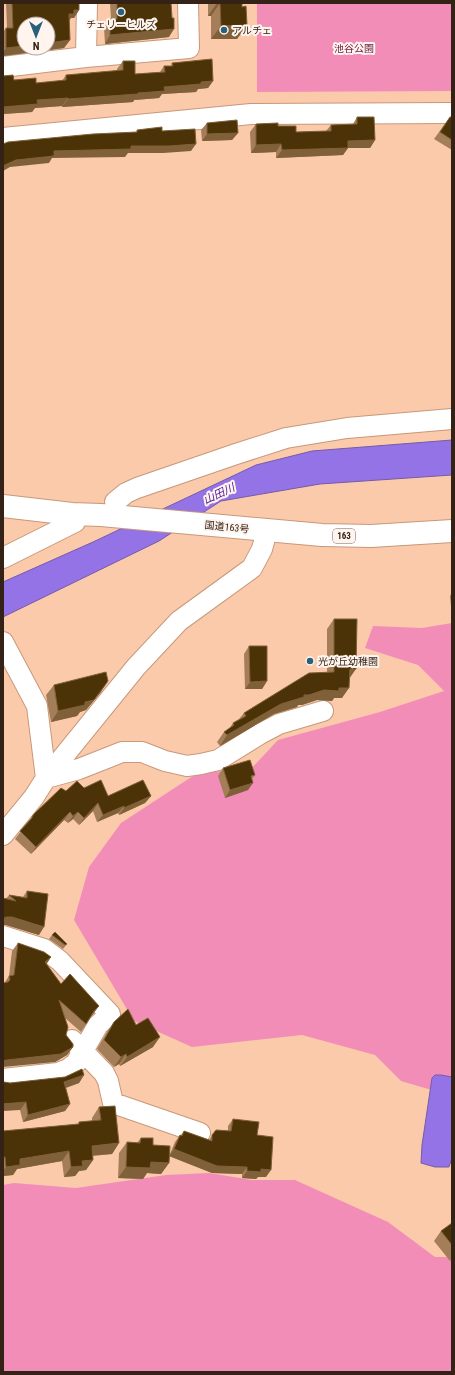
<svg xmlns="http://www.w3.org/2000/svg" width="455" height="1375" viewBox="0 0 455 1375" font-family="'Roboto Condensed','Noto Sans JP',sans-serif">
	<rect width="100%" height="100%" fill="#fbcaab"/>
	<!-- green -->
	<path fill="#f28db8" d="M 257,3 L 452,3 L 452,91 L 257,92 Z
		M 452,623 L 452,1096 L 401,1081 L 375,1055 L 302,1035 L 192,1047 L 134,1021 L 74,920 L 89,867 L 121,823 L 199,772 L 250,770 L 278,740 L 380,712 L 444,691 L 418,665 L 365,648 L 373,626 L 422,628 Z
		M 209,1173 L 252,1180 L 295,1180 L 388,1222 L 435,1257 L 452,1257 L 452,1372 L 3,1372 L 3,1185 L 14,1183 L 76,1188 L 166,1175 Z"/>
	<!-- water -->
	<path fill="#9373e6" stroke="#765ba8" d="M 452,440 L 452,475 L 320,484 L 221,501 L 159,541 L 3,617 L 3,582 L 93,542 L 256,465 L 312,451 Z
		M 435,1075 L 441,1075 L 452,1077 L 452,1158 L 449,1167 L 435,1167 L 421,1163 L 422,1145 L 432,1078 Z"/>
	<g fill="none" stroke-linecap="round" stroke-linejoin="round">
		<defs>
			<path id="minor" d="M 86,57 L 87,3
				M 3,67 L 86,57 L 189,48 L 188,3
				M 3,138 L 251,114 L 452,113
				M 115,502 L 126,493 L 137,488 L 236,454 L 286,438 L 347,428 L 452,419
				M 3,558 L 75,522
				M 3,642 L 37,706 L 46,778 L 79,769 L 122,752 L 142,752 L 165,761 L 187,766 L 201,764 L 218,760 L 260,734 L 279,724 L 323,711
				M 3,835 L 34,797 L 46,778 L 136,667 L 179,621 L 252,568 L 262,549 L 267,531
				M 3,936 L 44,949 L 60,961 L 110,1014 L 98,1025 L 76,1063 L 68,1069 L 58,1073 L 3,1079
				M 72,1040 L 104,1073 L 108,1081 L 113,1103 L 200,1133"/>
			<path id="highway" d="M 3,506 L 72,514 L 101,515 L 322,535 L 371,536 L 452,531"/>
		</defs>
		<!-- minor casing -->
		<use href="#minor" stroke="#c7987a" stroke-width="22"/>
		<!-- highway casing -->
		<use href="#highway" stroke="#c7987a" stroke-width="24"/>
		<!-- minor -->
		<use href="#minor" stroke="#fff" stroke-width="20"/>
		<!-- highway -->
		<use href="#highway" stroke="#fff" stroke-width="22"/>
	</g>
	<!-- wall -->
	<path fill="#a47e59" d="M 6,3 L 79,3 L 79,10 L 74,18 L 71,18 L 69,20 L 70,40 L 64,48 L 3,56 L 3,32 L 6,28 L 7,28 Z
		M 110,3 L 171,3 L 169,37 L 105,44 L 104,27 L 111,19 Z
		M 208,3 L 242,3 L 242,7 L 247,25 L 237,39 L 211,39 L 211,16 L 208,16 Z
		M 123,61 L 135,74 L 160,72 L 164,66 L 171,66 L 172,63 L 213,81 L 208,88 L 198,89 L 196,92 L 162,94 L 159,98 L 134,100 L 133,102 L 62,107 L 62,106 L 35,108 L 32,112 L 3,114 L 3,76 L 14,80 L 36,83 L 62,81 L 66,75 L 117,71 L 117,69 Z
		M 357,117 L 375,140 L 370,148 L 348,148 L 343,155 L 276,158 L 276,152 L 251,153 L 250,132 L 256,124 L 278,126 L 296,132 L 326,131 L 331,125 L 353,124 Z
		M 450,117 L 452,117 L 452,150 L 434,139 Z
		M 207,123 L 238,133 L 232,140 L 202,141 L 201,130 Z
		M 452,592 L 452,616 L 450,596 Z
		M 334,619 L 349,679 L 342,698 L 334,698 L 332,701 L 317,700 L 302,705 L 298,705 L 297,707 L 274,714 L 220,746 L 217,742 L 224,732 L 229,729 L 233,723 L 239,719 L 244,713 L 327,673 L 327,629 Z
		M 249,646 L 267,681 L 262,689 L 245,689 L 244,654 Z
		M 54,685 L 101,692 L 86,710 L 80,712 L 77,716 L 51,722 L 46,695 Z
		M 223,768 L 255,775 L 252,779 L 248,790 L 225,798 L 218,776 Z
		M 84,788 L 108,796 L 151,796 L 145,803 L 119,815 L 118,813 L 97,822 L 93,811 L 79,825 L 73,819 L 68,823 L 64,820 L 31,854 L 15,839 L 32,817 L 66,791 Z
		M 27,891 L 39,935 L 6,925 L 6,899 L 9,895 L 23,897 Z
		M 52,935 L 67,944 L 63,949 L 49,939 Z
		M 18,943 L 51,957 L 46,964 L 61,984 L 94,1013 L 91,1017 L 81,1032 L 65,1018 L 66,1035 L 73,1047 L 67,1055 L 55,1062 L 5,982 L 9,976 L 12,951 Z
		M 114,1022 L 136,1025 L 153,1047 L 120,1066 L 119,1064 L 114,1067 L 97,1049 L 107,1032 Z
		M 84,1075 L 79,1083 L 66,1088 L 70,1104 L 65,1111 L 23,1122 L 20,1110 L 4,1082 L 10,1083 Z
		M 99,1107 L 119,1143 L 112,1154 L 93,1156 L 93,1160 L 86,1170 L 79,1171 L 75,1176 L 64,1177 L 62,1161 L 17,1169 L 13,1175 L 3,1176 L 3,1131 L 78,1124 L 79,1122 L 92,1121 L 92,1118 Z
		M 233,1119 L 257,1135 L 266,1177 L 258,1177 L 256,1179 L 242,1178 L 242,1174 L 212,1173 L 169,1156 L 175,1142 L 180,1135 L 181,1135 L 184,1131 L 209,1140 L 216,1130 L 228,1131 L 228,1126 Z
		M 141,1138 L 153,1145 L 169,1163 L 161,1174 L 147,1173 L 143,1179 L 118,1178 L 119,1153 L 127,1142 L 137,1143 Z
		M 452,1223 L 452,1259 L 450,1261 L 434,1241 L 441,1231 Z"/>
	<!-- shaded-wall -->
	<path fill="#806038" d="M 217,3 L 220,3 L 211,16 L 208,16 Z
		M 74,10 L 79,10 L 74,18 L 71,18 L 69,21 L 69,14 Z
		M 247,25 L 237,39 L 211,39 L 221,26 Z
		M 174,29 L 169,37 L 105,44 L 110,35 Z
		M 70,40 L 64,48 L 3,56 L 3,53 L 6,48 L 24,46 L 24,48 L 48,48 L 48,43 Z
		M 213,81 L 208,88 L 198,89 L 196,92 L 162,94 L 159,98 L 134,100 L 133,102 L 62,107 L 68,99 L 138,93 L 164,87 L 201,82 Z
		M 68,98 L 62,106 L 35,108 L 32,112 L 3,114 L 3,107 L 37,100 Z
		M 238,133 L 232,140 L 202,141 L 207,134 Z
		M 375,140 L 370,148 L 348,148 L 343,155 L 276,158 L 282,150 L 348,141 Z
		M 196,144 L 191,151 L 163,153 L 128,153 L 125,157 L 52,158 L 49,163 L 10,167 L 3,171 L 3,166 L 16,160 L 54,151 L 131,146 Z
		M 281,144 L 276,152 L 251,153 L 256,145 Z
		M 350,669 L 356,669 L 349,679 Z
		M 108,681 L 101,692 L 86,710 L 80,712 L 77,716 L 51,722 L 58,711 L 85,702 Z
		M 267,681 L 262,689 L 245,689 L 250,682 Z
		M 339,688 L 349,688 L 342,698 L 334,698 L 332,701 L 317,700 L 302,705 L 298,705 L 297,707 L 274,714 L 220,746 L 227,735 L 281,704 L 304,695 L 324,690 Z
		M 253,783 L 248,790 L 225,798 L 230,790 Z
		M 151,796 L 145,803 L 119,815 L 124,808 Z
		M 98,803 L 93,811 L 79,825 L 84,818 Z
		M 124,806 L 118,813 L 97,822 L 103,815 Z
		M 70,812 L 64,820 L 31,854 L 36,847 Z
		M 78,812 L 73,819 L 68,823 L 73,816 Z
		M 6,917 L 12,917 L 44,927 L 39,935 L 6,925 L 3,925 L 3,919 Z
		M 51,957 L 46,965 L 45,962 Z
		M 99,1006 L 94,1013 L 88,1019 L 94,1011 Z
		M 160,1037 L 153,1047 L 120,1066 L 127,1057 Z
		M 73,1047 L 67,1055 L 55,1062 L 3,1067 L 3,1061 L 7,1060 Z
		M 126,1054 L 119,1064 L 114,1067 L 121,1057 Z
		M 84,1075 L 79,1083 L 59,1090 L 64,1082 Z
		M 26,1102 L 20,1110 L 3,1111 L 3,1104 Z
		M 70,1104 L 65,1111 L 23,1122 L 28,1115 Z
		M 119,1143 L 112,1154 L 84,1156 L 92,1146 Z
		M 174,1149 L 247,1167 L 242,1174 L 212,1173 L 169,1156 Z
		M 69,1151 L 62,1161 L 17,1169 L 13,1175 L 3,1176 L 3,1171 L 6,1167 L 20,1159 Z
		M 93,1160 L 86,1170 L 79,1171 L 75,1176 L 64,1177 L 71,1167 L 82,1161 Z
		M 151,1162 L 169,1163 L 161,1174 L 147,1173 L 143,1179 L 118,1178 L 126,1167 Z
		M 261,1169 L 271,1170 L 266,1177 L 258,1177 L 256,1179 L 242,1178 L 247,1171 Z"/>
	<!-- building -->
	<path fill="#4c3207" stroke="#806038" d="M 12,3 L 79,3 L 79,10 L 74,10 L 74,14 L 69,14 L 70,40 L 48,43 L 48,24 L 24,24 L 24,46 L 6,48 L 6,28 L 13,28 Z
		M 117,3 L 171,3 L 172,18 L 174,18 L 174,29 L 110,35 L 110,19 L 117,19 Z
		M 220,3 L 242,3 L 242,7 L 246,6 L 247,25 L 221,26 Z
		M 212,59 L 213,81 L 201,82 L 201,84 L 164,87 L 165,91 L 138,93 L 138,94 L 68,99 L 68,98 L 37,100 L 38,104 L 3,107 L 3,76 L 13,75 L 14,80 L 36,78 L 36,83 L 66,80 L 66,75 L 123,70 L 123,61 L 135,61 L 135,74 L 165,72 L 164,66 L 173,66 L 172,63 Z
		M 357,117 L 374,117 L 375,140 L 348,141 L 348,148 L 282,150 L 281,144 L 256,145 L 256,124 L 278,123 L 278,126 L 296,126 L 296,132 L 328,131 L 331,131 L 331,125 L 357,124 Z
		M 450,117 L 452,117 L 452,140 L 440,132 Z
		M 237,120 L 238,133 L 207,134 L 207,123 Z
		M 162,127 L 162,131 L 195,129 L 196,144 L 169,146 L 131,146 L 131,149 L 54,151 L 54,156 L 16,160 L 3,166 L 3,144 L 8,142 L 93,134 L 137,132 L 137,130 Z
		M 334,619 L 357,619 L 356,669 L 350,669 L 349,688 L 339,688 L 339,691 L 324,690 L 309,695 L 304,695 L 304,697 L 281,704 L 227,735 L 224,732 L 234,725 L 233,723 L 246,716 L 244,713 L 309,673 L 334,672 Z
		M 249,646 L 267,646 L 267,681 L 250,682 Z
		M 106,672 L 108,681 L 94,700 L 85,702 L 85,705 L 58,711 L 54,685 Z
		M 250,760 L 255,775 L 251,776 L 253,783 L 230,790 L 223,768 Z
		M 101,780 L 108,796 L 143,780 L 151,796 L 124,808 L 124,806 L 103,815 L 98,803 L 84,818 L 78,812 L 73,816 L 70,812 L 36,847 L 20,831 L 32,818 L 32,817 L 34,814 L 61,788 L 66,791 L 77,781 L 84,788 Z
		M 27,891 L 48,894 L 44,927 L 12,917 L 6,917 L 3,919 L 3,898 L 16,901 L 9,895 L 27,898 Z
		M 55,932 L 67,944 L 65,945 L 52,935 Z
		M 18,943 L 44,952 L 51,957 L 45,962 L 61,984 L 70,974 L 99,1006 L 94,1011 L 86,1024 L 59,1000 L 68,1027 L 66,1035 L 73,1044 L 73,1047 L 61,1054 L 7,1060 L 3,1061 L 3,983 L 8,982 L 10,980 L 9,976 L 14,975 Z
		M 128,1009 L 136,1025 L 148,1018 L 160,1037 L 127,1057 L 126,1054 L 121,1057 L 104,1040 L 114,1022 Z
		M 82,1069 L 84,1075 L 64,1082 L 70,1104 L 28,1115 L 26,1102 L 3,1104 L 3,1081 L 4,1082 L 10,1083 L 65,1077 Z
		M 115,1106 L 119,1143 L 92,1146 L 93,1160 L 82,1161 L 83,1166 L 71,1167 L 69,1151 L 20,1159 L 20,1165 L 6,1167 L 5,1157 L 3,1157 L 3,1131 L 79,1124 L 79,1122 L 101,1120 L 99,1107 Z
		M 233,1119 L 259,1122 L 257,1135 L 273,1137 L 271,1170 L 261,1169 L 261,1172 L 247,1171 L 247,1167 L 217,1166 L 174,1149 L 180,1135 L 182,1136 L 184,1131 L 212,1141 L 212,1135 L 216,1130 L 231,1131 Z
		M 141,1138 L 153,1138 L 153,1145 L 170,1146 L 169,1163 L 151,1162 L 150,1168 L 126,1167 L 127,1142 L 140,1143 Z
		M 452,1223 L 452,1245 L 441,1231 Z"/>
	<!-- markers -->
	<g fill="#2a607b" stroke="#fff5ee" stroke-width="1.5">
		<circle cx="121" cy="12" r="4"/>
		<circle cx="224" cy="30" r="4"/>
		<circle cx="310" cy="661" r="4"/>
	</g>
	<g text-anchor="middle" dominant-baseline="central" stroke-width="4" stroke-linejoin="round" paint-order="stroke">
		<!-- shield labels -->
		<rect fill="#fff5ee" stroke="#716157" stroke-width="1" x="333" y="529" width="22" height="14" rx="3"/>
		<g font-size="9" font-weight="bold" fill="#342216">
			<text x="344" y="536">163</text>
		</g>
		<!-- poi labels -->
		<g font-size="10" fill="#342216" stroke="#fff5ee" text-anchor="start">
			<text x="121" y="24" text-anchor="middle">チェリーヒルズ</text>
			<text x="232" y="30">アルチェ</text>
			<text x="318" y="661">光が丘幼稚園</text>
		</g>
		<!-- park labels -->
		<g font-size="10" fill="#671840" stroke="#fff5ee">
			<text x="354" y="48">池谷公園</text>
		</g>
		<!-- street labels -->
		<g font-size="10" fill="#342216" stroke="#fff5ee">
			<text transform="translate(227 527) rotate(6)">国道163号</text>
		</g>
		<!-- water labels -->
		<g font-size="11" font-style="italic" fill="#4f119e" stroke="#fff5ee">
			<text transform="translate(219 494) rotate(-25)">山田川</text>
		</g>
	</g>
	<!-- border -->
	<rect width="455" height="1375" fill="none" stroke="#342216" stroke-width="8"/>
	<!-- north arrow -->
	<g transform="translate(36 36) rotate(180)"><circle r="19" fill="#fff5ee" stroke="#aea198"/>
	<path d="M0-3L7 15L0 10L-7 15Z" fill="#2a607b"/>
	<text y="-6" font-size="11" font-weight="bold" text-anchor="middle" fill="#342216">N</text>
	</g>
</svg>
